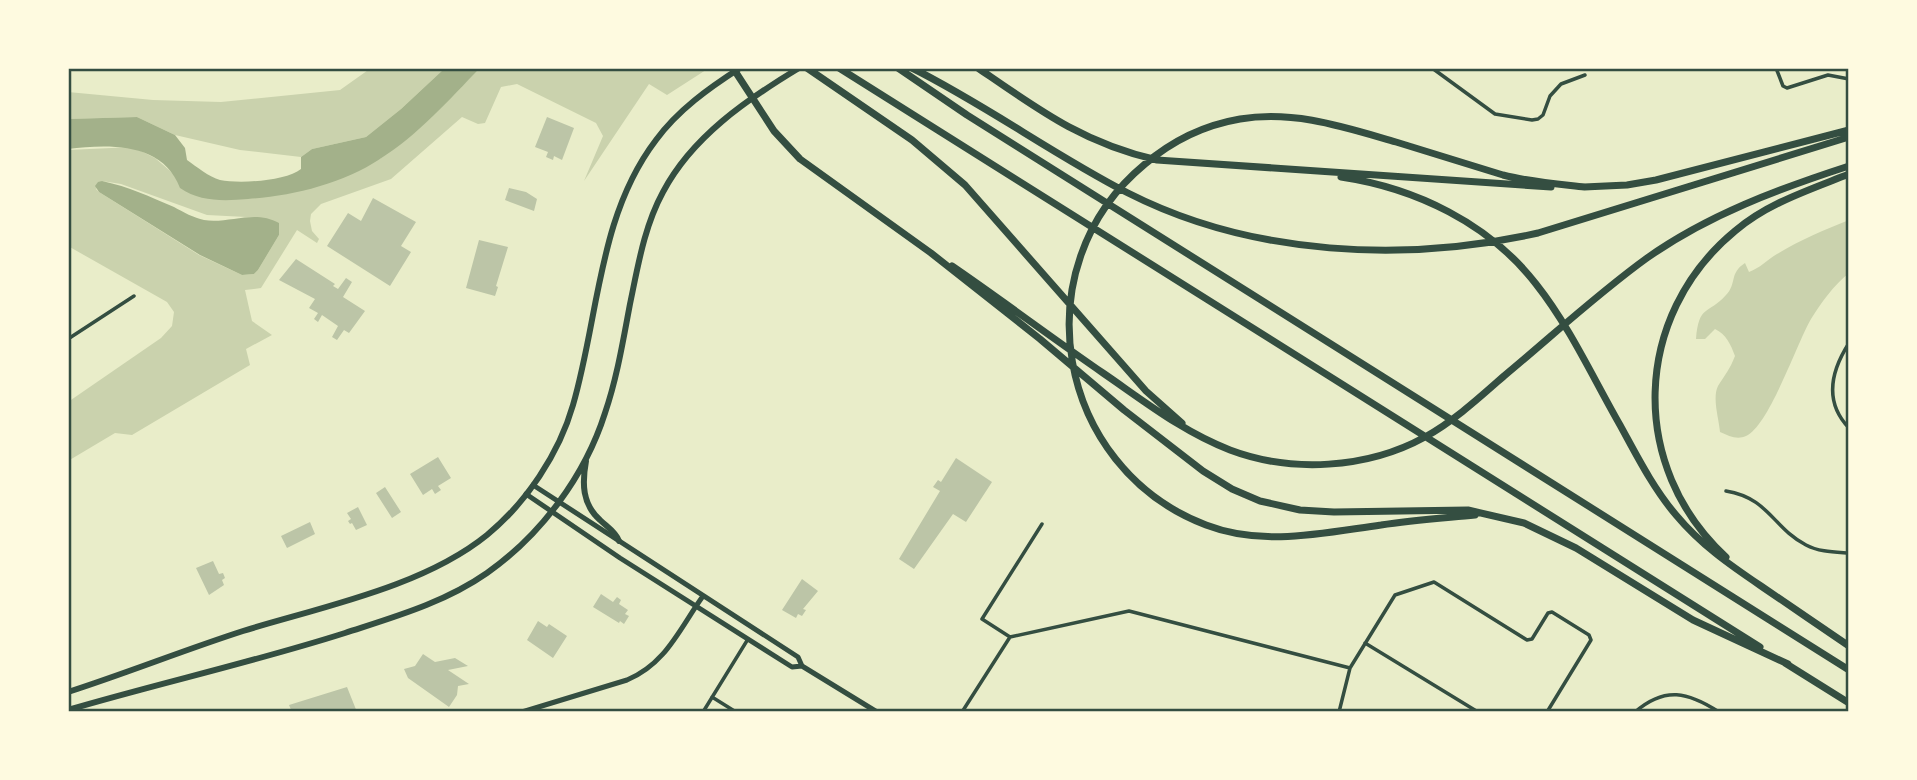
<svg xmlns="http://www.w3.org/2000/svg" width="1917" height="780" viewBox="0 0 1917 780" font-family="Overpass,sans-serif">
	<rect width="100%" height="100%" fill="#e9edc9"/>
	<!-- green -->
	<path fill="#cad2ad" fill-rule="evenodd" d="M 371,68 L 445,68 L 401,109 L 366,137 L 312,149 L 301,157 L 240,150 L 175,135 L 137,117 L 68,119 L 68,92 L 153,100 L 221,102 L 340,90 Z
		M 480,68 L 709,68 L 667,95 L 649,84 L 584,181 L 603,136 L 596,123 L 517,84 L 501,87 L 485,123 L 478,124 L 462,117 L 391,179 L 321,204 L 311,214 L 310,221 L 312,231 L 319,239 L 317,243 L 297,230 L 261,288 L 245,290 L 252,321 L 272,335 L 246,349 L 250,365 L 132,435 L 115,433 L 68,461 L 68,402 L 161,338 L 172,326 L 174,312 L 167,302 L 68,246 L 68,150 L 133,147 L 155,158 L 176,176 L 214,199 L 380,159 L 432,117 ZM 102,181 L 121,184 L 207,215 L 264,218 L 279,235 L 258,270 L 254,274 L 242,275 L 199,255 L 99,192 L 96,189 Z
		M 1849,220 L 1849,273 C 1834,285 1821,303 1811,319 C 1797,343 1769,426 1746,436 C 1737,440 1729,436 1720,432 C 1719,419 1712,398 1718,386 C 1725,375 1730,369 1735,356 C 1731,345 1726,334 1715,329 L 1705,339 L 1696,339 C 1699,304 1708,315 1726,295 C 1737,284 1729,273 1745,263 L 1749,272 C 1760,268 1767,260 1777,254 C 1800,240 1824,230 1849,220 Z"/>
	<!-- water -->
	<path fill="#a3b18a" d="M 445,68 L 480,68 C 449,100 418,135 380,159 C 342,184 292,196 248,199 C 224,201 200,202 180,188 C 163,142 109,144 68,149 L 68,119 L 137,117 L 175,135 L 185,148 L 187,160 C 197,167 209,177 220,180 C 240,184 286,181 301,169 L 301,157 L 312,149 L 366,137 L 401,109 Z
		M 102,181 C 130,187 148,196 174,207 C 183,212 194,218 204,220 C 229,224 255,209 279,223 L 279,235 L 258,270 L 254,274 L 242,275 L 200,255 L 99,192 L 95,186 L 98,182 Z"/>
	<!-- building -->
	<path fill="#bcc5a7" d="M 547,117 L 574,128 L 562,160 L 554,156 L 553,160 L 546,157 L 548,152 L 535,147 Z
		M 509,188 L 526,192 L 537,199 L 534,211 L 505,200 Z
		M 373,198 L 416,222 L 401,246 L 411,252 L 390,286 L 327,246 L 348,213 L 361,221 Z
		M 479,240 L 508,247 L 496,286 L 498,287 L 495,296 L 466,288 Z
		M 296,259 L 335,284 L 333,286 L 338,289 L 346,278 L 352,282 L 343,297 L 365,311 L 349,333 L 344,330 L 337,340 L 332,337 L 338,326 L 322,315 L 318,322 L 314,319 L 318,313 L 309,308 L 315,299 L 279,280 Z
		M 438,457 L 451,478 L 438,486 L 441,490 L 435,494 L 432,489 L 423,495 L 410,474 Z
		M 956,458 L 992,482 L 966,522 L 953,514 L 914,569 L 899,559 L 940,491 L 933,487 L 938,480 L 941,482 Z
		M 385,487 L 401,512 L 392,518 L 376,493 Z
		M 358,507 L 367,525 L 356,530 L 352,523 L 350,524 L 348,521 L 351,519 L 347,513 Z
		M 310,522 L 315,534 L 287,548 L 281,536 Z
		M 213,561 L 219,574 L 223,573 L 225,578 L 222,580 L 224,585 L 209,595 L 196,568 Z
		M 802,579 L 818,591 L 803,609 L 806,610 L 802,616 L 798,614 L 796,618 L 782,610 Z
		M 601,594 L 613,602 L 617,597 L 621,600 L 619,604 L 628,610 L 625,614 L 629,616 L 624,624 L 620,621 L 619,623 L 593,607 Z
		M 538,621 L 547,627 L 549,624 L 567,636 L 553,658 L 527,640 Z
		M 423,654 L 435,662 L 455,658 L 468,666 L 448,670 L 469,684 L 458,686 L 457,695 L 449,707 L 408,678 L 404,669 L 415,666 Z
		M 347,687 L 357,712 L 292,712 L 289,705 Z"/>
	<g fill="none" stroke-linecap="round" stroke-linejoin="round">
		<!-- minor -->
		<path stroke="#344e41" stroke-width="3.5" d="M 1432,68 L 1495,114 L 1532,120 L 1538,119 L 1543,115 L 1550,96 L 1561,84 L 1585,75
			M 1776,68 L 1783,86 L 1787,88 L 1828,75 L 1849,79
			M 68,339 L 134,296
			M 1849,343 C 1831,371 1824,402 1849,428
			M 1726,491 C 1769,498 1773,528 1806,545 C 1819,552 1834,552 1849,553
			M 1042,524 L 982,619 L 1010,637 L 1129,611 L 1350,668
			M 1365,643 L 1478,712
			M 712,697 L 736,712
			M 703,712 L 748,639
			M 962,712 L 1010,637
			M 1339,712 L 1350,668 L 1395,595 L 1434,582 L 1527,640 L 1532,639 L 1548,613 L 1552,612 L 1589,635 L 1591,640 L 1547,712
			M 1635,712 C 1665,686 1688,692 1719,712"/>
		<!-- tertiary -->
		<path stroke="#344e41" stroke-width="5" d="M 533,485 L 798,657 L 802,666 L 877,712
			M 526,494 L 620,558 L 792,667 L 802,666
			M 522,712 L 627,680 C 666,664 680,628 703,596"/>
		<!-- primary -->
		<path stroke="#344e41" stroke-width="6" d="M 586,461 C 582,483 582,504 600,520 C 607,527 615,531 619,541
			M 68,692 C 127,673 184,650 243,631 C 321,607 423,587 487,535 C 526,503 559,454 573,405 C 599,316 598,216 656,140 C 678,110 709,88 740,68
			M 68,710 C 160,683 254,662 345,633 C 394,617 444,603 487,573 C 541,535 585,476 605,413 C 617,378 623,341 630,304 C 638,266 644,227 663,192 C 692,137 746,100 799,68"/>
		<!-- motorway -->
		<path stroke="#344e41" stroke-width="7" d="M 733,68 L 774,131 L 800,159 L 931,253 L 1040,339 L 1124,410 L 1203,471 L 1232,489 L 1260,501 L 1300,510 L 1334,512 L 1468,510 L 1524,523 L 1576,548 L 1693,620 L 1788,664
			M 807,68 L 912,140 L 965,185 L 1146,391 L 1182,423
			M 839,68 L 1760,647
			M 898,68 L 967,115 L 1849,670
			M 912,68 C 986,105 1054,155 1128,193 C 1252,256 1405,263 1538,233 L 1849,137
			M 978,68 C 1039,110 1083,143 1157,160 L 1551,187
			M 1341,177 C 1415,188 1489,223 1536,284 C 1570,327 1593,378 1620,425 C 1637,456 1653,488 1676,515 C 1701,545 1730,565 1761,586 C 1790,606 1820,626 1849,646
			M 1584,187 L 1627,185 L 1656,180 L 1849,130
			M 952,266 C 1003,301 1052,338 1103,373 C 1144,401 1183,432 1230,450 C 1291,473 1367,469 1425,437 C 1454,421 1479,398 1504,376 C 1551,337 1597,294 1647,258 C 1708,215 1778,189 1849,166
			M 1475,515 C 1444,518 1412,520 1381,525 C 1323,533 1263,547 1206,525 C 1056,468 1020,267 1145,164 C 1172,141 1205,125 1240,119 C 1294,110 1344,127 1396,142 C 1432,153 1467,164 1503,175 C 1530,182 1558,184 1585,187
			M 1726,557 C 1628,467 1632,316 1735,231 C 1768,203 1809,190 1849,174
			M 1785,663 L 1849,703"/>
	</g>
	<!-- border -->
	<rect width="1917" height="780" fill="none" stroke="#fefae0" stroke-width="140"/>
	<rect x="70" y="70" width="1777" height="640" fill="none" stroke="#344e41" stroke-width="2.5"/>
</svg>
